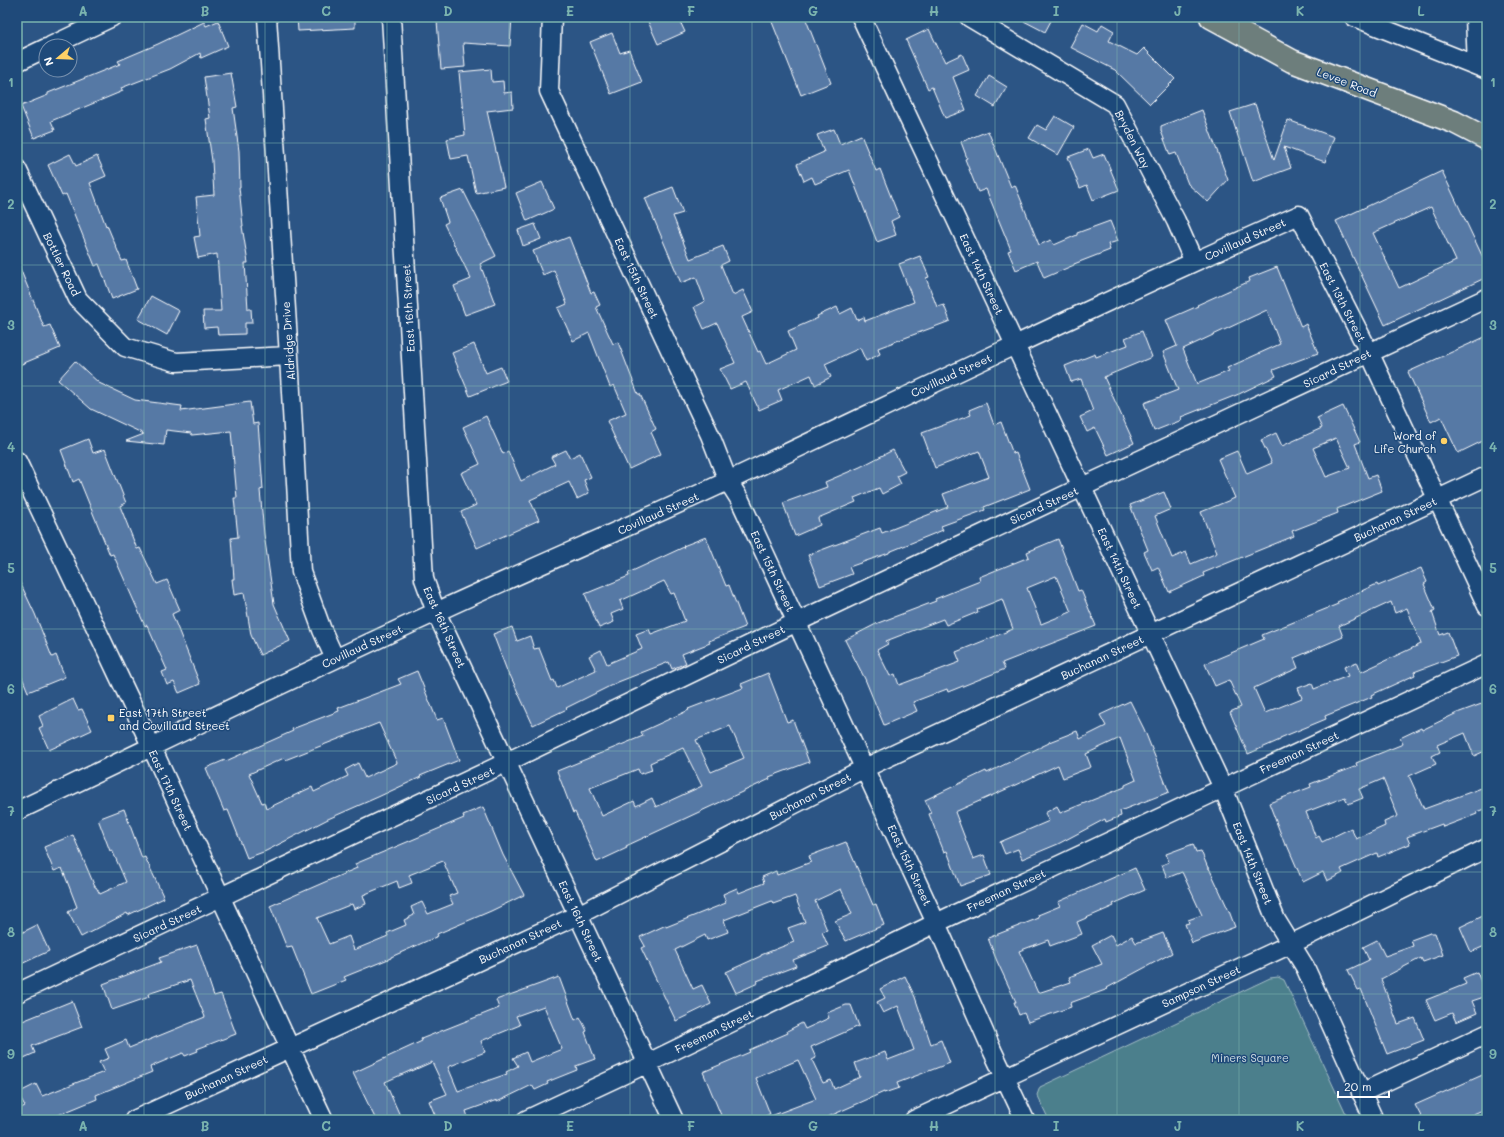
<svg xmlns="http://www.w3.org/2000/svg" width="1504" height="1137" viewBox="0 0 1504 1137" font-family="Mali,sans-serif">
	<rect width="100%" height="100%" fill="#2c5585"/>
	<filter id="ink" filterUnits="userSpaceOnUse"><feTurbulence type="fractalNoise" baseFrequency=".025" numOctaves="2"/><feDisplacementMap in="SourceGraphic" scale="8" xChannelSelector="R" yChannelSelector="G"/><feConvolveMatrix kernelMatrix="1 2 1 2 8 2 1 2 1" color-interpolation-filters="sRGB"/></filter>
	<g filter="url(#ink)">
		<!-- green -->
		<path fill="#4b7f8c" stroke="#a5bfc6" d="M 1278,977 L 1284,980 L 1349,1120 L 1049,1120 L 1037,1095 L 1040,1087 L 1270,978 Z"/>
		<!-- building -->
		<path fill="#5779a5" stroke="#fff" fill-rule="evenodd" d="M 297,17 L 355,17 L 355,28 L 298,31 Z
			M 476,17 L 512,17 L 510,46 L 463,43 L 465,67 L 441,69 L 437,21 Z
			M 646,17 L 678,17 L 685,32 L 658,44 Z
			M 770,17 L 805,17 L 831,83 L 801,95 Z
			M 1016,17 L 1053,17 L 1045,32 Z
			M 218,21 L 228,46 L 201,58 L 200,53 L 170,69 L 121,88 L 123,91 L 51,121 L 55,130 L 34,138 L 21,106 L 48,95 L 48,93 L 120,64 L 118,61 L 158,44 L 204,22 L 206,26 Z
			M 1083,23 L 1098,31 L 1102,24 L 1114,31 L 1109,41 L 1137,55 L 1144,48 L 1175,79 L 1150,104 L 1115,70 L 1070,47 Z
			M 929,29 L 945,62 L 962,54 L 969,70 L 953,77 L 966,110 L 945,118 L 932,87 L 928,89 L 906,40 Z
			M 612,33 L 620,53 L 629,50 L 642,82 L 611,94 L 590,42 Z
			M 491,69 L 492,82 L 503,81 L 504,93 L 512,92 L 513,108 L 487,111 L 504,187 L 476,193 L 468,156 L 451,159 L 447,139 L 465,135 L 459,72 Z
			M 231,73 L 237,107 L 233,108 L 239,151 L 240,187 L 239,187 L 243,226 L 242,226 L 248,263 L 245,263 L 248,309 L 251,309 L 252,323 L 245,323 L 245,334 L 218,335 L 217,327 L 204,328 L 203,311 L 221,311 L 217,254 L 198,258 L 194,237 L 200,236 L 196,197 L 214,195 L 212,161 L 206,119 L 210,118 L 204,77 Z
			M 989,76 L 1007,87 L 995,107 L 977,96 Z
			M 1255,104 L 1274,160 L 1288,120 L 1334,137 L 1325,162 L 1284,147 L 1291,168 L 1253,182 L 1230,112 Z
			M 1202,110 L 1228,180 L 1208,202 L 1188,184 L 1176,153 L 1170,155 L 1161,131 L 1161,126 Z
			M 1055,116 L 1074,127 L 1058,155 L 1029,138 L 1037,125 L 1046,130 Z
			M 834,129 L 840,144 L 861,135 L 876,171 L 880,169 L 899,217 L 891,221 L 896,235 L 877,242 L 849,170 L 815,184 L 812,177 L 804,181 L 797,164 L 824,152 L 817,135 Z
			M 988,131 L 1011,187 L 1015,185 L 1039,245 L 1051,240 L 1054,245 L 1077,235 L 1077,233 L 1110,221 L 1118,241 L 1108,244 L 1110,250 L 1074,264 L 1074,265 L 1044,278 L 1037,261 L 1016,270 L 1008,251 L 1011,250 L 986,189 L 978,192 L 965,159 L 967,158 L 961,142 Z
			M 1089,149 L 1093,158 L 1104,154 L 1119,190 L 1093,200 L 1087,185 L 1080,188 L 1068,157 Z
			M 70,154 L 76,166 L 97,156 L 106,176 L 90,183 L 106,226 L 107,225 L 122,261 L 126,260 L 137,289 L 112,299 L 99,264 L 95,266 L 66,194 L 62,196 L 48,165 Z
			M 1442,171 L 1487,266 L 1487,277 L 1385,325 L 1336,221 ZM 1431,207 L 1456,261 L 1399,288 L 1373,233 Z
			M 542,182 L 554,209 L 527,221 L 516,193 Z
			M 673,187 L 683,213 L 673,216 L 690,259 L 723,246 L 729,261 L 721,265 L 733,295 L 743,290 L 753,312 L 742,317 L 758,352 L 760,351 L 766,364 L 796,350 L 788,331 L 818,318 L 817,316 L 837,307 L 840,314 L 852,308 L 857,320 L 864,317 L 865,321 L 914,302 L 899,264 L 920,256 L 929,277 L 926,278 L 937,307 L 944,305 L 950,321 L 878,348 L 880,354 L 866,361 L 860,348 L 825,364 L 831,377 L 815,385 L 811,375 L 778,390 L 782,400 L 759,410 L 746,382 L 730,389 L 720,369 L 735,363 L 717,323 L 704,329 L 694,307 L 705,301 L 696,277 L 681,283 L 645,198 Z
			M 463,190 L 496,256 L 480,264 L 495,304 L 465,315 L 454,286 L 471,279 L 444,224 L 448,222 L 440,198 Z
			M 535,224 L 541,239 L 523,246 L 518,230 Z
			M 569,237 L 591,293 L 594,292 L 600,305 L 596,307 L 613,344 L 618,342 L 638,394 L 640,394 L 656,429 L 651,432 L 661,454 L 629,469 L 607,421 L 626,413 L 614,385 L 610,387 L 589,333 L 573,341 L 558,308 L 567,304 L 554,270 L 543,275 L 533,251 Z
			M 17,261 L 44,327 L 50,325 L 60,348 L 17,366 Z
			M 1277,267 L 1301,327 L 1306,324 L 1318,353 L 1273,370 L 1276,376 L 1239,394 L 1181,417 L 1182,420 L 1154,431 L 1144,403 L 1178,390 L 1163,352 L 1177,346 L 1166,320 L 1198,306 L 1197,305 L 1250,281 L 1249,278 ZM 1267,310 L 1280,344 L 1227,368 L 1229,371 L 1197,384 L 1183,349 Z
			M 151,296 L 179,311 L 167,335 L 138,319 Z
			M 1142,331 L 1152,357 L 1104,377 L 1134,443 L 1108,455 L 1095,428 L 1087,432 L 1080,417 L 1093,411 L 1081,379 L 1071,382 L 1065,366 L 1095,354 L 1096,357 L 1128,345 L 1125,338 Z
			M 1487,336 L 1487,439 L 1458,453 L 1441,417 L 1431,422 L 1408,372 Z
			M 474,344 L 486,373 L 501,367 L 507,381 L 470,396 L 452,353 Z
			M 75,361 L 99,383 L 135,400 L 182,406 L 181,411 L 250,402 L 253,424 L 258,423 L 263,489 L 260,490 L 264,534 L 274,604 L 290,641 L 260,655 L 251,635 L 244,593 L 234,595 L 232,579 L 234,579 L 231,538 L 238,537 L 234,498 L 237,498 L 231,431 L 192,435 L 191,433 L 166,430 L 164,445 L 126,441 L 144,434 L 91,409 L 58,380 Z
			M 986,403 L 994,425 L 1001,422 L 1013,454 L 1016,453 L 1030,489 L 984,507 L 985,510 L 941,526 L 943,530 L 889,552 L 889,553 L 849,567 L 852,574 L 820,586 L 808,555 L 880,528 L 882,533 L 948,507 L 943,494 L 989,477 L 979,451 L 935,468 L 922,433 L 971,415 L 969,410 Z
			M 1343,406 L 1360,442 L 1355,444 L 1368,478 L 1376,475 L 1382,491 L 1337,509 L 1338,513 L 1292,531 L 1294,536 L 1203,573 L 1204,576 L 1169,592 L 1158,567 L 1152,570 L 1144,552 L 1148,550 L 1130,505 L 1164,492 L 1171,509 L 1155,516 L 1172,558 L 1186,552 L 1191,564 L 1217,553 L 1201,512 L 1235,498 L 1218,459 L 1237,451 L 1247,474 L 1272,463 L 1261,440 L 1276,433 L 1282,446 L 1322,428 L 1317,418 ZM 1336,438 L 1350,468 L 1326,477 L 1313,448 Z
			M 486,416 L 503,454 L 508,451 L 521,481 L 555,464 L 551,457 L 566,450 L 570,458 L 580,453 L 591,477 L 584,480 L 589,493 L 577,499 L 569,482 L 530,500 L 539,520 L 477,548 L 461,512 L 476,505 L 461,473 L 480,464 L 463,427 Z
			M 88,439 L 93,453 L 105,449 L 126,503 L 120,506 L 137,549 L 140,548 L 157,584 L 167,580 L 180,610 L 172,614 L 200,684 L 179,693 L 174,682 L 167,685 L 162,672 L 167,670 L 147,625 L 145,626 L 113,554 L 110,555 L 79,479 L 73,482 L 61,450 Z
			M 893,450 L 905,472 L 897,476 L 901,484 L 882,494 L 879,488 L 854,498 L 856,502 L 818,518 L 820,525 L 795,536 L 783,503 L 827,487 L 825,482 L 860,467 Z
			M 706,537 L 726,586 L 729,585 L 745,627 L 709,641 L 710,643 L 682,654 L 686,663 L 672,669 L 669,662 L 618,682 L 566,708 L 567,709 L 533,725 L 510,675 L 509,676 L 493,634 L 512,627 L 517,641 L 530,636 L 534,649 L 539,648 L 552,681 L 554,680 L 557,688 L 596,670 L 589,656 L 601,650 L 607,664 L 642,649 L 636,634 L 649,629 L 651,634 L 685,621 L 674,593 L 671,594 L 664,581 L 620,601 L 623,609 L 611,614 L 614,622 L 599,628 L 585,594 L 629,576 L 628,573 L 684,547 L 683,546 Z
			M 1058,539 L 1078,591 L 1081,590 L 1096,626 L 1002,663 L 1005,669 L 948,692 L 947,689 L 913,702 L 917,711 L 884,725 L 865,679 L 845,640 L 878,623 L 936,601 L 935,599 L 980,581 L 979,577 L 1029,557 L 1027,552 ZM 1056,576 L 1071,612 L 1041,624 L 1027,588 ZM 1002,599 L 1013,629 L 956,652 L 960,662 L 899,685 L 895,674 L 890,676 L 877,650 L 888,644 L 886,641 L 943,619 L 946,625 L 978,612 L 977,609 Z
			M 1421,568 L 1427,582 L 1424,584 L 1435,610 L 1432,612 L 1440,635 L 1448,632 L 1457,656 L 1414,672 L 1415,675 L 1371,695 L 1372,697 L 1325,716 L 1326,719 L 1280,738 L 1280,740 L 1248,754 L 1230,712 L 1241,707 L 1229,680 L 1215,686 L 1205,664 L 1264,639 L 1262,635 L 1338,604 L 1337,602 L 1377,584 L 1378,586 ZM 1391,602 L 1395,613 L 1407,608 L 1421,644 L 1361,672 L 1357,662 L 1344,667 L 1348,676 L 1314,689 L 1312,683 L 1298,688 L 1302,698 L 1265,713 L 1254,688 L 1298,668 L 1294,658 L 1343,637 L 1339,626 Z
			M 17,576 L 35,614 L 52,657 L 56,655 L 65,677 L 28,692 L 17,665 Z
			M 417,671 L 437,720 L 443,718 L 459,760 L 420,776 L 421,777 L 378,797 L 328,819 L 266,851 L 247,858 L 228,810 L 224,811 L 206,768 L 225,760 L 226,761 L 293,731 L 292,729 L 339,711 L 338,708 L 401,684 L 398,679 ZM 379,723 L 397,763 L 365,778 L 358,763 L 345,770 L 348,776 L 314,792 L 312,787 L 266,809 L 264,802 L 262,803 L 249,774 L 284,758 L 285,760 Z
			M 768,673 L 787,722 L 793,720 L 809,762 L 769,777 L 770,779 L 626,846 L 627,848 L 597,862 L 575,812 L 573,813 L 557,771 L 643,736 L 641,732 L 689,710 L 688,709 L 743,688 L 741,684 ZM 730,726 L 744,758 L 711,772 L 696,740 ZM 683,748 L 702,786 L 656,807 L 652,798 L 636,806 L 634,801 L 602,816 L 590,788 L 638,769 L 640,774 L 652,770 L 650,763 Z
			M 73,699 L 78,710 L 82,709 L 92,730 L 49,750 L 39,728 L 43,726 L 39,716 Z
			M 1130,701 L 1144,729 L 1169,792 L 1120,811 L 1121,816 L 1106,822 L 1105,819 L 1058,844 L 1022,859 L 1018,849 L 1005,854 L 1000,842 L 1049,821 L 1045,813 L 1057,806 L 1060,813 L 1125,787 L 1125,785 L 1136,780 L 1120,738 L 1086,754 L 1091,767 L 1063,778 L 1058,765 L 1011,787 L 955,812 L 973,859 L 984,855 L 991,875 L 960,886 L 947,851 L 944,852 L 929,814 L 931,813 L 925,800 L 986,771 L 987,773 L 1049,743 L 1049,742 L 1077,731 L 1080,739 L 1106,726 L 1100,715 Z
			M 1487,702 L 1487,750 L 1474,756 L 1465,733 L 1437,745 L 1440,752 L 1432,756 L 1436,764 L 1409,776 L 1424,809 L 1487,786 L 1487,808 L 1476,812 L 1477,814 L 1443,827 L 1442,824 L 1407,837 L 1410,844 L 1378,857 L 1377,853 L 1341,869 L 1343,873 L 1327,881 L 1323,872 L 1303,882 L 1287,845 L 1285,845 L 1269,803 L 1311,787 L 1310,784 L 1357,766 L 1356,763 L 1403,744 L 1400,738 L 1421,728 L 1422,730 L 1457,713 ZM 1383,779 L 1398,816 L 1384,822 L 1385,826 L 1356,839 L 1351,828 L 1322,842 L 1319,836 L 1316,838 L 1306,812 L 1345,797 L 1348,804 L 1363,798 L 1359,789 Z
			M 483,807 L 503,855 L 524,895 L 491,911 L 437,934 L 438,936 L 391,957 L 391,958 L 344,977 L 346,980 L 311,994 L 292,947 L 287,948 L 270,906 L 357,868 L 355,864 L 464,818 L 463,815 ZM 443,861 L 457,893 L 449,896 L 453,904 L 428,914 L 422,902 L 411,907 L 414,915 L 404,920 L 406,925 L 387,933 L 388,936 L 354,950 L 349,936 L 329,944 L 317,918 L 352,904 L 354,909 L 366,904 L 363,895 L 397,881 L 399,888 L 412,883 L 409,875 Z
			M 124,809 L 142,858 L 145,857 L 164,898 L 128,915 L 127,913 L 81,937 L 68,912 L 77,907 L 62,868 L 54,871 L 44,847 L 73,835 L 95,887 L 96,887 L 100,894 L 126,882 L 112,850 L 110,851 L 98,819 Z
			M 846,842 L 873,905 L 876,904 L 884,925 L 846,941 L 835,921 L 852,914 L 841,889 L 815,901 L 827,930 L 822,932 L 828,946 L 793,960 L 796,966 L 757,981 L 758,983 L 736,993 L 726,972 L 761,956 L 761,955 L 794,942 L 788,928 L 805,922 L 795,896 L 773,904 L 772,901 L 724,920 L 728,932 L 707,940 L 705,935 L 675,950 L 693,989 L 702,985 L 711,1004 L 676,1021 L 641,948 L 645,946 L 640,937 L 666,925 L 666,927 L 726,903 L 723,894 L 737,888 L 739,893 L 764,883 L 762,877 L 776,871 L 777,875 L 811,862 L 809,856 Z
			M 1193,844 L 1196,852 L 1201,851 L 1208,868 L 1209,868 L 1229,911 L 1235,927 L 1192,943 L 1185,924 L 1189,923 L 1188,920 L 1202,915 L 1182,872 L 1167,878 L 1162,865 L 1169,862 L 1166,854 Z
			M 1135,868 L 1145,890 L 1113,904 L 1114,906 L 1077,922 L 1082,934 L 1050,946 L 1048,940 L 1019,951 L 1038,993 L 1071,982 L 1069,977 L 1102,964 L 1092,945 L 1111,935 L 1116,945 L 1132,936 L 1136,943 L 1163,933 L 1172,953 L 1107,988 L 1108,989 L 1070,1003 L 1071,1007 L 1028,1022 L 1024,1013 L 1019,1015 L 1014,1002 L 1016,1002 L 996,959 L 988,938 L 1039,918 L 1038,915 L 1060,906 L 1058,902 Z
			M 1487,914 L 1487,945 L 1471,952 L 1460,927 Z
			M 37,925 L 49,951 L 17,966 L 17,935 Z
			M 1430,933 L 1435,933 L 1443,955 L 1423,962 L 1421,958 L 1381,979 L 1398,1024 L 1415,1018 L 1424,1040 L 1387,1054 L 1361,989 L 1358,990 L 1348,970 L 1369,960 L 1363,947 L 1377,940 L 1385,956 L 1413,946 L 1411,940 Z
			M 197,945 L 214,996 L 221,994 L 236,1034 L 197,1049 L 198,1051 L 185,1056 L 183,1053 L 150,1067 L 152,1072 L 96,1095 L 97,1099 L 46,1120 L 22,1120 L 17,1110 L 25,1106 L 18,1093 L 36,1084 L 42,1096 L 104,1072 L 99,1062 L 109,1058 L 105,1049 L 126,1040 L 129,1048 L 205,1017 L 190,980 L 148,994 L 149,997 L 112,1010 L 103,984 L 161,962 L 159,958 Z
			M 1477,972 L 1487,996 L 1472,1001 L 1477,1013 L 1456,1022 L 1452,1013 L 1435,1020 L 1426,1000 L 1466,984 L 1463,978 Z
			M 905,976 L 915,997 L 931,1044 L 941,1040 L 950,1063 L 897,1083 L 899,1088 L 884,1093 L 884,1092 L 821,1120 L 763,1120 L 763,1119 L 816,1099 L 798,1060 L 756,1078 L 770,1114 L 756,1120 L 723,1120 L 703,1072 L 750,1052 L 749,1050 L 788,1033 L 787,1031 L 802,1023 L 805,1029 L 829,1018 L 827,1013 L 846,1005 L 851,1005 L 859,1026 L 811,1047 L 816,1058 L 812,1060 L 823,1083 L 831,1080 L 834,1089 L 860,1077 L 855,1063 L 885,1052 L 888,1060 L 914,1050 L 898,1006 L 883,1013 L 877,1002 L 885,998 L 880,989 Z
			M 559,977 L 575,1020 L 580,1017 L 587,1031 L 585,1032 L 595,1059 L 576,1066 L 577,1070 L 547,1082 L 548,1084 L 535,1090 L 532,1085 L 497,1102 L 497,1100 L 466,1111 L 469,1120 L 437,1120 L 429,1101 L 447,1094 L 432,1062 L 412,1071 L 412,1070 L 385,1082 L 402,1120 L 376,1120 L 353,1073 L 422,1041 L 421,1039 L 499,1008 L 496,1000 ZM 544,1006 L 562,1049 L 530,1062 L 526,1052 L 513,1058 L 518,1066 L 506,1072 L 507,1074 L 458,1091 L 448,1067 L 485,1052 L 481,1041 L 520,1025 L 516,1016 Z
			M 72,1001 L 82,1027 L 32,1046 L 35,1053 L 17,1061 L 17,1016 L 20,1022 Z
			M 1487,1073 L 1487,1108 L 1460,1120 L 1423,1120 L 1415,1105 Z"/>
		<g fill="none" stroke-linecap="round" stroke-linejoin="round">
			<defs>
				<path id="minor" d="M 267,17 L 289,356 L 301,572 L 322,630 L 335,659
					M 391,17 L 424,579 L 436,612 L 674,1120
					M 552,17 L 549,91 L 710,435 L 728,481 L 740,500 L 936,923 L 992,1050 L 1025,1120
					M 861,17 L 1223,788 L 1276,920 L 1305,967 L 1374,1120
					M 969,17 L 1115,104 L 1176,221 L 1194,262
					M 1354,17 L 1487,70
					M 1475,17 L 1477,66
					M 51,46 L 112,17
					M 17,62 L 46,48
					M 17,169 L 78,299 L 125,347 L 176,362 L 289,356
					M 17,461 L 129,698 L 290,1048 L 324,1120
					M 17,811 C 156,745 294,677 434,613 C 533,567 634,525 732,479 C 921,390 1108,299 1299,215 L 1369,352 L 1487,606
					M 17,993 L 507,762 L 797,622 L 1082,487 L 1487,298
					M 1361,1093 L 1487,1034
					M 134,1120 L 578,915 L 865,768 L 1487,476
					M 526,1120 L 648,1063 L 936,923 L 1487,664
					M 914,1120 L 1291,944 L 1487,848"/>
				<path id="highway" d="M 1211,17 L 1292,61 L 1454,122 L 1487,139"/>
			</defs>
			<!-- minor casing -->
			<use href="#minor" stroke="#fff" stroke-width="21"/>
			<!-- highway casing -->
			<use href="#highway" stroke="#fff" stroke-width="25"/>
			<!-- minor -->
			<use href="#minor" stroke="#1f4a7a" stroke-width="18"/>
			<!-- highway -->
			<use href="#highway" stroke="#6d7e7c" stroke-width="22"/>
		</g>
	</g>
	<!-- grid -->
	<path fill="none" stroke="#7bb4af" stroke-width="1" stroke-opacity="0.55" d="M 144,17 L 144,1120M 265,17 L 265,1120M 387,17 L 387,1120M 509,17 L 509,1120M 630,17 L 630,1120M 752,17 L 752,1120M 874,17 L 874,1120M 995,17 L 995,1120M 1117,17 L 1117,1120M 1239,17 L 1239,1120M 1360,17 L 1360,1120M 17,143 L 1487,143M 17,265 L 1487,265M 17,386 L 1487,386M 17,508 L 1487,508M 17,629 L 1487,629M 17,751 L 1487,751M 17,872 L 1487,872M 17,994 L 1487,994"/>
	<!-- markers -->
	<g fill="#ffd166" stroke="#1f4a7a" stroke-width="1.5">
		<circle cx="1444" cy="441" r="4"/>
		<rect x="107" y="714" width="8" height="8" rx="2"/>
	</g>
	<g text-anchor="middle" dominant-baseline="central" stroke-width="3" stroke-linejoin="round" paint-order="stroke">
		<!-- street labels -->
		<g font-size="11" fill="#fff" stroke="#1f4a7a">
			<text transform="translate(1347 82) rotate(21)">Levee Road</text>
			<text transform="translate(1133 139) rotate(63)">Bryden Way</text>
			<text transform="translate(1245 239) rotate(-24)">Covillaud Street</text>
			<text transform="translate(62 264) rotate(64)">Bottler Road</text>
			<text transform="translate(982 274) rotate(65)">East 14th Street</text>
			<text transform="translate(637 278) rotate(65)">East 15th Street</text>
			<text transform="translate(1343 302) rotate(63)">East 13th Street</text>
			<text transform="translate(408 308) rotate(-93)">East 16th Street</text>
			<text transform="translate(288 341) rotate(-94)">Aldridge Drive</text>
			<text transform="translate(1337 368) rotate(-26)">Sicard Street</text>
			<text transform="translate(951 375) rotate(-25)">Covillaud Street</text>
			<text transform="translate(1044 505) rotate(-25)">Sicard Street</text>
			<text transform="translate(658 513) rotate(-24)">Covillaud Street</text>
			<text transform="translate(1395 519) rotate(-25)">Buchanan Street</text>
			<text transform="translate(1120 568) rotate(65)">East 14th Street</text>
			<text transform="translate(773 571) rotate(65)">East 15th Street</text>
			<text transform="translate(445 627) rotate(66)">East 16th Street</text>
			<text transform="translate(751 644) rotate(-26)">Sicard Street</text>
			<text transform="translate(362 646) rotate(-25)">Covillaud Street</text>
			<text transform="translate(1102 657) rotate(-25)">Buchanan Street</text>
			<text transform="translate(1299 752) rotate(-25)">Freeman Street</text>
			<text transform="translate(460 785) rotate(-25)">Sicard Street</text>
			<text transform="translate(171 790) rotate(65)">East 17th Street</text>
			<text transform="translate(810 796) rotate(-27)">Buchanan Street</text>
			<text transform="translate(1253 863) rotate(68)">East 14th Street</text>
			<text transform="translate(910 865) rotate(65)">East 15th Street</text>
			<text transform="translate(1006 890) rotate(-25)">Freeman Street</text>
			<text transform="translate(581 921) rotate(65)">East 16th Street</text>
			<text transform="translate(167 923) rotate(-25)">Sicard Street</text>
			<text transform="translate(520 941) rotate(-25)">Buchanan Street</text>
			<text transform="translate(1201 986) rotate(-25)">Sampson Street</text>
			<text transform="translate(714 1031) rotate(-26)">Freeman Street</text>
			<text transform="translate(226 1077) rotate(-25)">Buchanan Street</text>
		</g>
		<!-- poi labels -->
		<g font-size="11" fill="#fff" stroke="#1f4a7a" text-anchor="end">
			<text x="1436" y="435">Word of<tspan x="1436" dy="13">Life Church</tspan></text>
			<text x="119" y="712" text-anchor="start">East 17th Street<tspan x="119" dy="13">and Covillaud Street</tspan></text>
		</g>
		<!-- park labels -->
		<g font-size="11" fill="#d2dfe2" stroke="#1f4a7a">
			<text x="1250" y="1057">Miners Square</text>
		</g>
	</g>
	<!-- margin -->
	<rect width="1504" height="1137" fill="none" stroke="#1f4a7a" stroke-width="44"/>
	<!-- north arrow -->
	<g transform="translate(58 58) rotate(251)"><circle r="19" fill="#1f4a7a" stroke="#7992af"/>
	<path d="M0-3L7 15L0 10L-7 15Z" fill="#ffd166"/>
	<text y="-6" font-size="11" font-weight="bold" text-anchor="middle" fill="#ffffff">N</text>
	</g>
	<!-- scale -->
	<path d="M1338 1091v6h51v-6" fill="none" stroke="#ffffff" stroke-width="2"/>
	<text x="1344" y="1091" font-size="12" fill="#ffffff" stroke="#1f4a7a" stroke-width="3" paint-order="stroke">20 m</text>
	<rect x="22" y="22" width="1460" height="1093" fill="none" stroke="#7bb4af" stroke-width="1.5"/>
	<g font-size="13" text-anchor="middle" font-weight="bold" fill="#7bb4af">
		<text x="83" y="16">A</text>
		<text x="205" y="16">B</text>
		<text x="326" y="16">C</text>
		<text x="448" y="16">D</text>
		<text x="570" y="16">E</text>
		<text x="691" y="16">F</text>
		<text x="813" y="16">G</text>
		<text x="934" y="16">H</text>
		<text x="1056" y="16">I</text>
		<text x="1178" y="16">J</text>
		<text x="1300" y="16">K</text>
		<text x="1421" y="16">L</text>
		<text x="11" y="87">1</text>
		<text x="1493" y="87">1</text>
		<text x="11" y="209">2</text>
		<text x="1493" y="209">2</text>
		<text x="11" y="330">3</text>
		<text x="1493" y="330">3</text>
		<text x="11" y="452">4</text>
		<text x="1493" y="452">4</text>
		<text x="11" y="573">5</text>
		<text x="1493" y="573">5</text>
		<text x="11" y="694">6</text>
		<text x="1493" y="694">6</text>
		<text x="11" y="816">7</text>
		<text x="1493" y="816">7</text>
		<text x="11" y="937">8</text>
		<text x="1493" y="937">8</text>
		<text x="11" y="1059">9</text>
		<text x="1493" y="1059">9</text>
		<text x="83" y="1131">A</text>
		<text x="205" y="1131">B</text>
		<text x="326" y="1131">C</text>
		<text x="448" y="1131">D</text>
		<text x="570" y="1131">E</text>
		<text x="691" y="1131">F</text>
		<text x="813" y="1131">G</text>
		<text x="934" y="1131">H</text>
		<text x="1056" y="1131">I</text>
		<text x="1178" y="1131">J</text>
		<text x="1300" y="1131">K</text>
		<text x="1421" y="1131">L</text>
	</g>
</svg>
